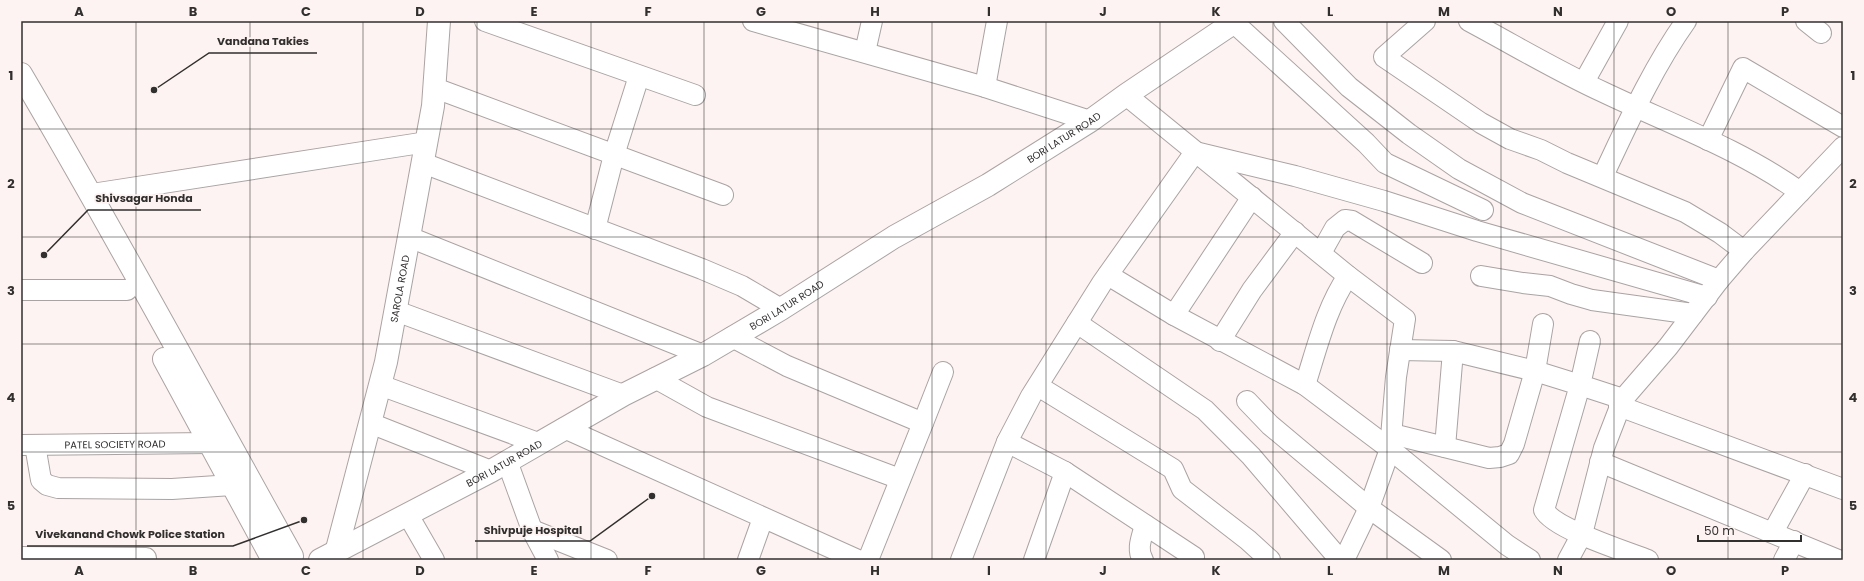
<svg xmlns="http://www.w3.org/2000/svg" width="1864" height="581" viewBox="0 0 1864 581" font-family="Poppins,sans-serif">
	<rect width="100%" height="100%" fill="#fcf3f2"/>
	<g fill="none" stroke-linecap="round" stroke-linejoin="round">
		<defs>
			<g id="minor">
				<path d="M 485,21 L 695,95"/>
				<path d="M 753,21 L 985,87 L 1090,121"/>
				<path d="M 1232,21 L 1366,143 L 1385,163 L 1483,210"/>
				<path d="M 1284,21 L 1349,87 L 1409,134 L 1459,169 L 1522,203 L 1719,280"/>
				<path d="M 1425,21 L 1384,57 L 1481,123 L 1510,139 L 1541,150 L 1567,163 L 1685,212 L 1720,233 L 1744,251"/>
				<path d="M 1469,21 C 1514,45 1557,71 1603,92 C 1670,124 1740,149 1800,192"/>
				<path d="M 1806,21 L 1821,33"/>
				<path d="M 865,52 L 872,21"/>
				<path d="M 1584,82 L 1618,21"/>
				<path d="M 985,87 L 997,21"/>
				<path d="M 435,88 L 723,195"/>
				<path d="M 1126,95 L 1348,276 L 1405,319 L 1396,377 L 1390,449 L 1369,508 L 1344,560"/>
				<path d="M 1708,140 L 1743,68 L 1843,127"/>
				<path d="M 423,163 L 702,269 L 742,286 L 781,309"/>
				<path d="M 1603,176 C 1628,123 1652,69 1686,21"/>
				<path d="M 92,194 L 427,142"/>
				<path d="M 595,229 L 614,155 L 639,76"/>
				<path d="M 409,237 L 703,355"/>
				<path d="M 1321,253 L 1335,228 L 1345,220 L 1352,221 L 1422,263"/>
				<path d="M 1108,275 L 1174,315 L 1305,385 L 1390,449 L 1507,545 L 1530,560"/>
				<path d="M 1481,276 L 1523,283 L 1550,286 L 1571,294 L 1592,300 L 1693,314"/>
				<path d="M 21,290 L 127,290"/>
				<path d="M 396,311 L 623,395"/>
				<path d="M 1174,315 L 1252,197"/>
				<path d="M 1077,323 L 1205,410 L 1251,456 L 1340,560"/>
				<path d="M 732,337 L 787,366 L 923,423 L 868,560"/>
				<path d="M 1220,341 L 1252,290 L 1295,232"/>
				<path d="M 1590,341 L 1580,385 L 1623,399"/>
				<path d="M 1400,350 L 1453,351 L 1535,371 L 1580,385 L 1544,510 C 1554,529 1625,551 1648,560"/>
				<path d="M 655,378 L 707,407 L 900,479"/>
				<path d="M 380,385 L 538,443"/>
				<path d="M 1305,385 C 1317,348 1326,308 1348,276"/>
				<path d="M 1038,386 L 1173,469 L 1182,489 L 1248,540 L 1270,560"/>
				<path d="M 1247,401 L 1270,425 L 1369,508 L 1441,560"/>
				<path d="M 1619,406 L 1843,489"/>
				<path d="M 370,423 L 491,471"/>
				<path d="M 923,423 L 943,372"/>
				<path d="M 564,428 L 858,560"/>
				<path d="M 1392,434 L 1489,458 L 1500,457 L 1509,454 L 1514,444 L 1535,371 L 1543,324"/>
				<path d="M 1007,442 L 1065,472 L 1194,557"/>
				<path id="s1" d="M 22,445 L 210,443"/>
				<path d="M 35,445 L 41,480 L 47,485 L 58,488 L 172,489 L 232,485"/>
				<path d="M 1445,447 L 1453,351"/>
				<path d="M 507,461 L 532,530 L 548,560"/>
				<path d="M 1600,462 L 1838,560"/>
				<path d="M 408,515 L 434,560"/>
				<path d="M 532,530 L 607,560"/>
				<path d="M 1773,532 L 1805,474"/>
				<path d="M 21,557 L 146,558 L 146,560"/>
				<path d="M 748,560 L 763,518"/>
				<path d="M 961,560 L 1007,442 L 1031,396 L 1102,283 L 1195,152 L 1295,176 L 1384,201 L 1477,231 L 1707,297"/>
				<path d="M 1034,560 L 1065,472"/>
				<path d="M 1143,560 C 1136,549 1142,537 1145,525"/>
				<path d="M 1568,560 L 1582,534 L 1604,448 L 1623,399 L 1668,347 L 1719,280 L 1744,251 L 1843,147"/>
				<path d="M 1784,560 L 1794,541"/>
			</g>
			<g id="major">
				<path d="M 21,74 C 115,233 202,395 292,556"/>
				<path d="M 164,359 L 273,560"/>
				<path id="s2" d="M 336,553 L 386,362 L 433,106 L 439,21"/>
				<path id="s3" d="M 320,560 L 491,471 L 623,395 L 703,355 L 781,309 L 894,237 L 988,185 L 1090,121 L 1126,95 L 1236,21"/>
			</g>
		</defs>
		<!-- minor casing -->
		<use href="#minor" stroke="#aba3a3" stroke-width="22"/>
		<!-- major casing -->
		<use href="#major" stroke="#aba3a3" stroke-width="24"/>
		<!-- minor -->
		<use href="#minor" stroke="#fff" stroke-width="20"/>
		<!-- major -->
		<use href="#major" stroke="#fff" stroke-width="22"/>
	</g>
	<!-- grid -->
	<path fill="none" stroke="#322f2f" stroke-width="1" stroke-opacity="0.55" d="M 136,21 L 136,560M 250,21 L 250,560M 363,21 L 363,560M 477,21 L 477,560M 591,21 L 591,560M 704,21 L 704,560M 818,21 L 818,560M 932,21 L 932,560M 1046,21 L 1046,560M 1160,21 L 1160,560M 1273,21 L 1273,560M 1387,21 L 1387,560M 1501,21 L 1501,560M 1614,21 L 1614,560M 1728,21 L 1728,560M 21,129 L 1843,129M 21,237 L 1843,237M 21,344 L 1843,344M 21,452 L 1843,452"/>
	<g text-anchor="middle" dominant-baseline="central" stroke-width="3.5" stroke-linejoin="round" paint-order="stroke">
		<!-- street labels -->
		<g font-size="10" fill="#322f2f" stroke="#fcf3f2">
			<text stroke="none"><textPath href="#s3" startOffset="856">BORI LATUR ROAD</textPath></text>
			<text stroke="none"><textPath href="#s2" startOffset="272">SAROLA ROAD</textPath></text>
			<text stroke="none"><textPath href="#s3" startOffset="532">BORI LATUR ROAD</textPath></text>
			<text stroke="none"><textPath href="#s1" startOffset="93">PATEL SOCIETY ROAD</textPath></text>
			<text stroke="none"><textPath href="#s3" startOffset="208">BORI LATUR ROAD</textPath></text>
		</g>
	</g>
	<!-- callouts -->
	<path fill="none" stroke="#322f2f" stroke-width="1.5" d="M154 90L209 53H317M44 255L88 210H201M652 496L590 541H475M304 520L233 546H27"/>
	<g fill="#322f2f" stroke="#fcf3f2" stroke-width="1.5">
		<circle cx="154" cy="90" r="4"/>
		<circle cx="44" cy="255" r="4"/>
		<circle cx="652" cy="496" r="4"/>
		<circle cx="304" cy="520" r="4"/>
	</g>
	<g font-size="11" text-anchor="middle" font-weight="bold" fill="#322f2f" stroke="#fcf3f2" stroke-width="3.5" stroke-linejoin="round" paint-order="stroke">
		<text x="263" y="45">Vandana Takies</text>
		<text x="144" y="202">Shivsagar Honda</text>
		<text x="533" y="534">Shivpuje Hospital</text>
		<text x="130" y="538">Vivekanand Chowk Police Station</text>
	</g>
	<!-- border -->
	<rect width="1864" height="581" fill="none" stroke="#fcf3f2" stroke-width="44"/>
	<!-- scale -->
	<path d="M1698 535v6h103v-6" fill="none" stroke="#322f2f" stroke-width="2"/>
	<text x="1704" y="535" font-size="12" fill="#322f2f" stroke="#fcf3f2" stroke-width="3" paint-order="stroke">50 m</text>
	<rect x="22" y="22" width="1820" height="537" fill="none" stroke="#322f2f" stroke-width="1.5"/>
	<g font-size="13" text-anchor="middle" font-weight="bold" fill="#322f2f">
		<text x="79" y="16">A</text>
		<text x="193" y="16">B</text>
		<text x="306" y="16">C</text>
		<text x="420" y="16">D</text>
		<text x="534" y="16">E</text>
		<text x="648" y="16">F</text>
		<text x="761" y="16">G</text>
		<text x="875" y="16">H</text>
		<text x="989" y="16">I</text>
		<text x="1103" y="16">J</text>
		<text x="1216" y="16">K</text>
		<text x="1330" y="16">L</text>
		<text x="1444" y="16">M</text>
		<text x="1558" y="16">N</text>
		<text x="1671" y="16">O</text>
		<text x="1785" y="16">P</text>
		<text x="11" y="80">1</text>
		<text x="1853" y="80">1</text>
		<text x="11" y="188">2</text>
		<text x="1853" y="188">2</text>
		<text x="11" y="295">3</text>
		<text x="1853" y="295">3</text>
		<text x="11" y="402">4</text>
		<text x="1853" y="402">4</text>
		<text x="11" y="510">5</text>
		<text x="1853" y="510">5</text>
		<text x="79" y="575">A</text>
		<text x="193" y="575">B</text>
		<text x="306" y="575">C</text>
		<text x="420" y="575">D</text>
		<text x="534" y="575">E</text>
		<text x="648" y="575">F</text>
		<text x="761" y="575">G</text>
		<text x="875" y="575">H</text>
		<text x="989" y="575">I</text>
		<text x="1103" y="575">J</text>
		<text x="1216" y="575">K</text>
		<text x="1330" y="575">L</text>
		<text x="1444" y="575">M</text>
		<text x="1558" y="575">N</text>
		<text x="1671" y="575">O</text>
		<text x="1785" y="575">P</text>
	</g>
</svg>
